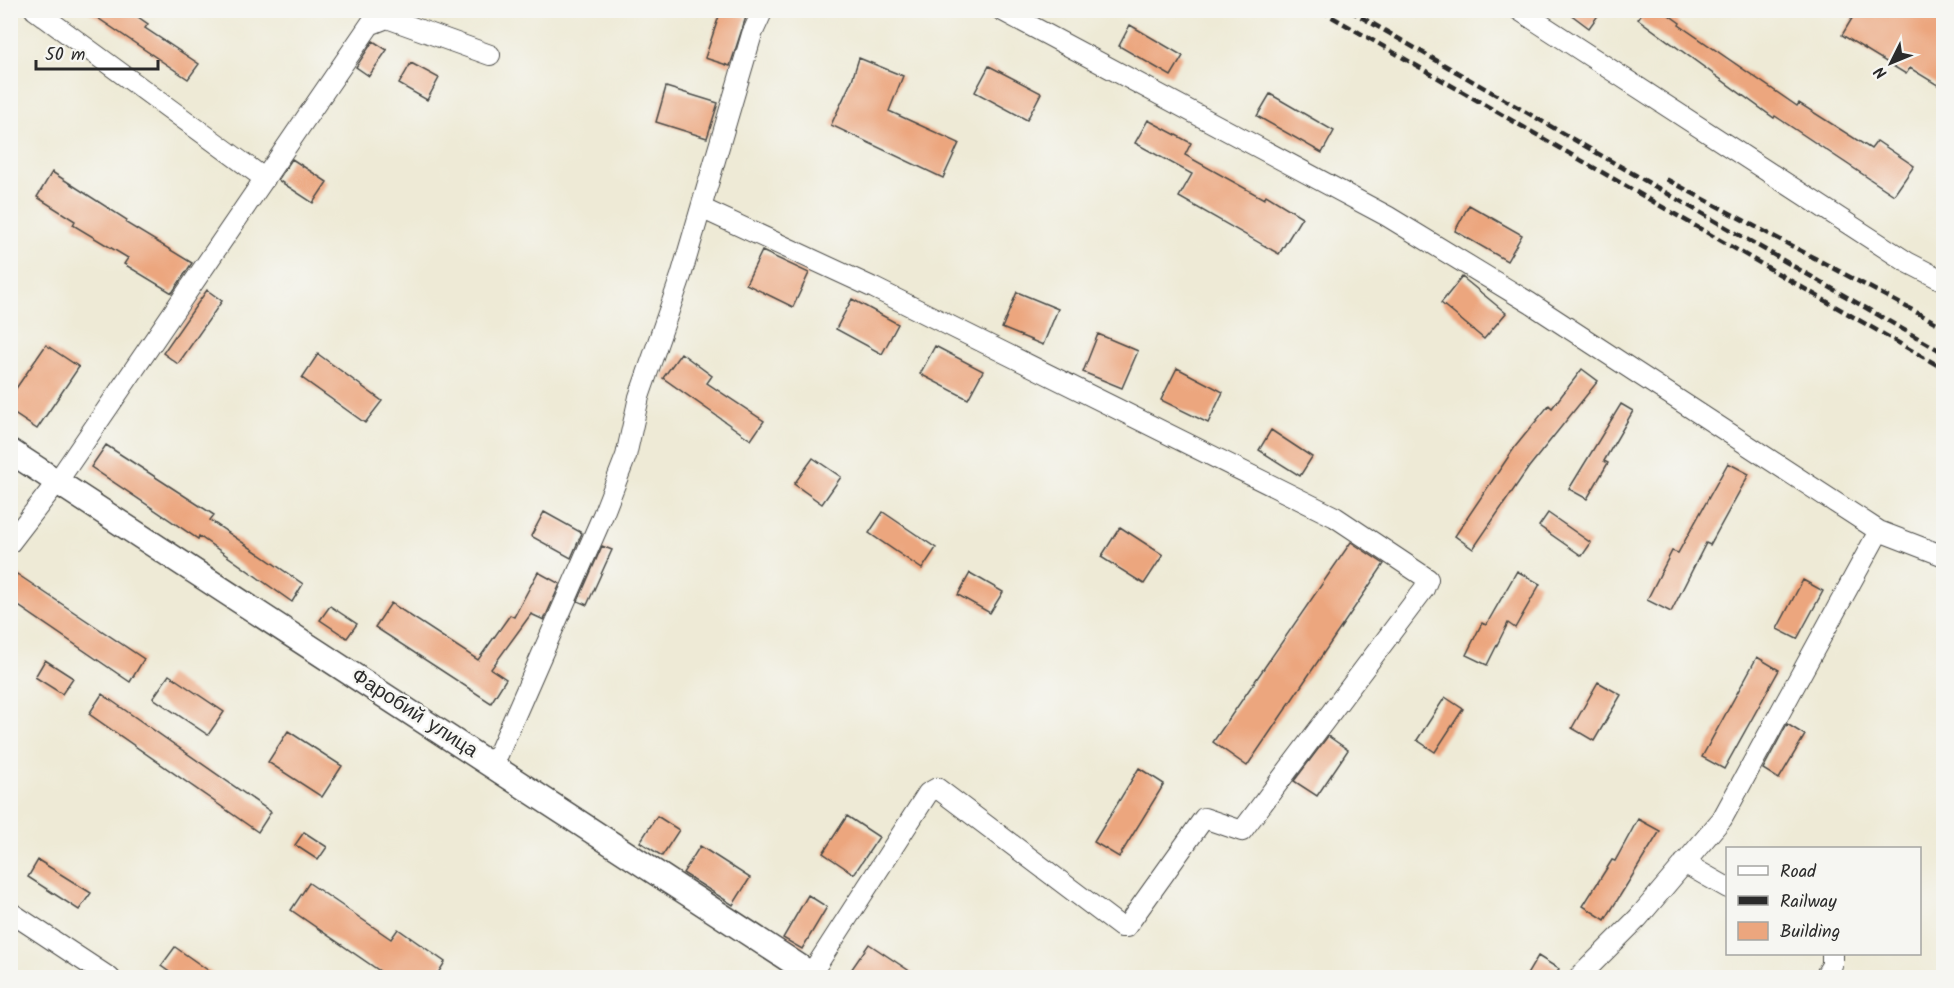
<svg xmlns="http://www.w3.org/2000/svg" width="1954" height="988" viewBox="0 0 1954 988" font-family="Kalam,sans-serif">
	<rect width="100%" height="100%" fill="#f6f6f2"/>
	<filter id="ink" filterUnits="userSpaceOnUse"><feTurbulence type="fractalNoise" baseFrequency=".0167" numOctaves="2"/><feDisplacementMap in="SourceGraphic" scale="12" xChannelSelector="R" yChannelSelector="G"/><feConvolveMatrix kernelMatrix="1 2 1 2 8 2 1 2 1" color-interpolation-filters="sRGB"/></filter>
	<filter id="wash" filterUnits="userSpaceOnUse"><feTurbulence type="fractalNoise" baseFrequency=".008" numOctaves="4" result="noise"/><feDisplacementMap in="SourceGraphic" scale="24" xChannelSelector="R" yChannelSelector="G"/><feGaussianBlur stdDeviation="1.35" result="paint"/><feColorMatrix in="noise" values="0 0 0 0 0 0 0 0 0 0 0 0 0 0 0 0 0 1.4 0 .05"/><feComposite in="paint" operator="in"/></filter>
	<g filter="url(#wash)">
		<rect width="100%" height="100%" fill="#eeead6"/>
		<g id="blocks">
			<!-- building -->
			<path fill="#eca67e" d="M 86,10 L 128,10 L 148,24 L 145,28 L 199,64 L 188,79 Z
				M 721,10 L 746,17 L 730,66 L 705,58 Z
				M 1565,10 L 1602,10 L 1589,28 Z
				M 1644,10 L 1662,10 L 1680,23 L 1679,25 L 1797,106 L 1799,103 L 1871,149 L 1877,141 L 1914,166 L 1894,195 L 1775,116 L 1774,118 L 1638,19 Z
				M 1857,10 L 1944,10 L 1944,89 L 1910,68 L 1906,74 L 1842,35 Z
				M 1130,25 L 1183,56 L 1171,76 L 1119,46 Z
				M 373,41 L 387,50 L 369,76 L 356,67 Z
				M 859,58 L 903,76 L 889,111 L 959,143 L 943,178 L 831,125 L 852,80 Z
				M 411,63 L 439,78 L 427,100 L 399,84 Z
				M 989,66 L 1041,93 L 1027,120 L 975,92 Z
				M 666,87 L 718,103 L 707,138 L 656,122 Z
				M 1270,94 L 1334,131 L 1322,153 L 1257,116 Z
				M 1148,120 L 1191,143 L 1185,155 L 1264,199 L 1266,195 L 1302,217 L 1279,254 L 1179,197 L 1192,174 L 1135,143 Z
				M 292,159 L 327,182 L 313,203 L 278,180 Z
				M 52,172 L 127,220 L 126,223 L 192,263 L 172,293 L 124,264 L 128,258 L 73,225 L 75,221 L 37,197 Z
				M 1469,205 L 1522,235 L 1507,261 L 1455,231 Z
				M 762,251 L 809,273 L 793,307 L 746,284 Z
				M 1462,277 L 1506,313 L 1484,339 L 1441,303 Z
				M 207,290 L 222,301 L 178,364 L 163,353 Z
				M 1017,292 L 1058,309 L 1043,345 L 1002,328 Z
				M 852,299 L 898,324 L 882,354 L 836,329 Z
				M 1098,334 L 1138,351 L 1122,388 L 1083,372 Z
				M 46,345 L 79,367 L 37,429 L 10,411 L 10,397 Z
				M 935,346 L 983,371 L 968,399 L 920,374 Z
				M 681,353 L 712,376 L 707,383 L 764,421 L 751,440 L 663,378 Z
				M 318,354 L 382,401 L 365,423 L 302,378 Z
				M 1177,368 L 1223,392 L 1208,423 L 1161,400 Z
				M 1582,369 L 1598,381 L 1529,467 L 1473,549 L 1455,536 L 1515,447 L 1549,405 L 1552,408 Z
				M 1621,404 L 1633,411 L 1604,461 L 1608,463 L 1587,499 L 1569,489 Z
				M 1271,430 L 1312,457 L 1300,476 L 1259,450 Z
				M 106,445 L 214,515 L 210,520 L 303,584 L 292,602 L 199,536 L 198,539 L 91,467 Z
				M 813,458 L 841,477 L 822,504 L 794,484 Z
				M 1728,463 L 1749,474 L 1710,545 L 1706,543 L 1671,612 L 1647,600 L 1672,551 L 1678,553 Z
				M 544,512 L 582,533 L 571,558 L 531,536 Z
				M 883,512 L 936,548 L 922,569 L 869,533 Z
				M 1548,513 L 1591,543 L 1582,556 L 1539,526 Z
				M 1120,527 L 1163,555 L 1144,584 L 1101,557 Z
				M 1351,542 L 1384,564 L 1247,766 L 1213,742 Z
				M 602,546 L 612,550 L 587,605 L 578,601 Z
				M 1517,571 L 1540,584 L 1515,628 L 1508,623 L 1487,665 L 1466,655 L 1482,623 L 1486,625 Z
				M 538,572 L 560,584 L 544,620 L 531,614 L 491,669 L 506,679 L 491,703 L 375,627 L 391,603 L 478,660 L 510,615 L 514,617 Z
				M 970,573 L 1003,592 L 990,613 L 958,595 Z
				M 17,574 L 144,659 L 130,682 L 10,600 L 10,584 Z
				M 1803,580 L 1823,591 L 1797,639 L 1777,629 Z
				M 330,606 L 357,624 L 347,638 L 320,620 Z
				M 1757,657 L 1779,670 L 1724,769 L 1702,757 Z
				M 45,660 L 73,678 L 62,694 L 35,677 Z
				M 169,675 L 224,712 L 208,735 L 153,698 Z
				M 1598,682 L 1621,695 L 1594,741 L 1572,728 Z
				M 102,694 L 271,812 L 258,832 L 89,714 Z
				M 1445,697 L 1463,709 L 1435,752 L 1417,740 Z
				M 1787,724 L 1805,735 L 1779,779 L 1763,769 Z
				M 288,731 L 342,766 L 322,797 L 268,762 Z
				M 1328,736 L 1348,750 L 1317,796 L 1294,781 Z
				M 1139,768 L 1164,784 L 1119,857 L 1094,842 Z
				M 657,816 L 679,830 L 662,856 L 640,842 Z
				M 847,816 L 879,837 L 854,874 L 823,853 Z
				M 1638,819 L 1660,831 L 1605,920 L 1583,906 L 1612,860 L 1615,861 Z
				M 304,832 L 327,847 L 318,860 L 295,845 Z
				M 700,846 L 750,878 L 733,905 L 683,873 Z
				M 38,860 L 91,893 L 79,910 L 28,877 Z
				M 309,883 L 391,939 L 398,929 L 445,962 L 435,978 L 390,978 L 291,910 Z
				M 808,895 L 827,907 L 802,949 L 783,938 Z
				M 869,944 L 920,978 L 856,978 L 849,973 Z
				M 175,947 L 219,978 L 178,978 L 161,966 Z
				M 1538,956 L 1559,969 L 1554,978 L 1525,978 Z"/>
		</g>
	</g>
	<g filter="url(#ink)">
		<use href="#blocks" fill-opacity="0" stroke="#484845" stroke-width="1.5"/>
		<g fill="none" stroke-linecap="round" stroke-linejoin="round">
			<defs>
				<path id="minor" d="M 35,10 L 265,179
					M 1001,10 L 1387,216 L 1530,303 L 1879,531 L 1944,556
					M 1519,10 L 1907,262 L 1944,281
					M 372,24 L 387,18 L 490,55
					M 701,208 L 874,288 L 1335,517 L 1428,579 L 1424,589 L 1242,831 L 1204,818 L 1126,927 L 1121,927 L 937,788 L 928,793 L 811,974
					M 10,543 L 57,482 L 380,10
					M 493,766 L 603,515 L 626,456 L 639,397 L 681,276 L 752,34 L 763,10
					M 1684,863 L 1728,888
					M 10,912 L 110,978
					M 1578,978 L 1638,918 L 1722,819 L 1879,531
					M 1824,978 L 1832,965 L 1832,954"/>
				<path id="tertiary" d="M 10,451 L 817,978"/>
			</defs>
			<!-- minor casing -->
			<use href="#minor" stroke="#484845" stroke-width="22"/>
			<!-- tertiary casing -->
			<use href="#tertiary" stroke="#484845" stroke-width="27"/>
			<!-- minor -->
			<use href="#minor" stroke="#fff" stroke-width="20"/>
			<!-- tertiary -->
			<use href="#tertiary" stroke="#fff" stroke-width="24"/>
			<!-- rail -->
			<path stroke="#2b2b2b" stroke-width="4.5" stroke-dasharray="9 4.5" stroke-linecap="butt" d="M 1320,10 L 1944,369
				M 1349,10 L 1944,353
				M 1666,179 L 1944,327"/>
		</g>
	</g>
	<g text-anchor="middle" dominant-baseline="central" stroke-width="5" stroke-linejoin="round" paint-order="stroke">
		<!-- street labels -->
		<g font-size="20" fill="#2b2b2b" stroke="#f6f6f2">
			<text transform="translate(414 714) rotate(33)">Фаробий улица</text>
		</g>
	</g>
	<!-- margin -->
	<rect width="1954" height="988" fill="none" stroke="#f6f6f2" stroke-width="36"/>
	<!-- legend -->
	<rect x="1726" y="847" width="195" height="108" fill="#f6f6f2" stroke="#a5a5a2" stroke-width="1.5"/>
	<rect x="1738" y="866" width="30" height="9" fill="#ffffff" stroke="#a5a5a2" stroke-width="1.5"/>
	<text x="1780" y="877" font-size="18" fill="#2b2b2b">Road</text>
	<rect x="1738" y="896" width="30" height="9" fill="#2b2b2b" stroke="#a5a5a2" stroke-width="1.5"/>
	<text x="1780" y="907" font-size="18" fill="#2b2b2b">Railway</text>
	<rect x="1738" y="922" width="30" height="18" fill="#eca67e" stroke="#a5a5a2" stroke-width="1.5"/>
	<text x="1780" y="937" font-size="18" fill="#2b2b2b">Building</text>
	<!-- north arrow -->
	<g transform="translate(1891 63) rotate(227)" stroke="#f6f6f2" stroke-width="4.5" paint-order="stroke">
	<path d="M0-4.5L10 22L0 15L-10 22Z" fill="#2b2b2b"/>
	<text y="-9" font-size="16" font-weight="bold" text-anchor="middle" fill="#2b2b2b">N</text>
	</g>
	<!-- scale -->
	<path d="M36 60v9h122v-9" fill="none" stroke="#2b2b2b" stroke-width="3"/>
	<text x="45" y="60" font-size="18" fill="#2b2b2b" stroke="#f6f6f2" stroke-width="4.5" paint-order="stroke">50 m</text>
</svg>
